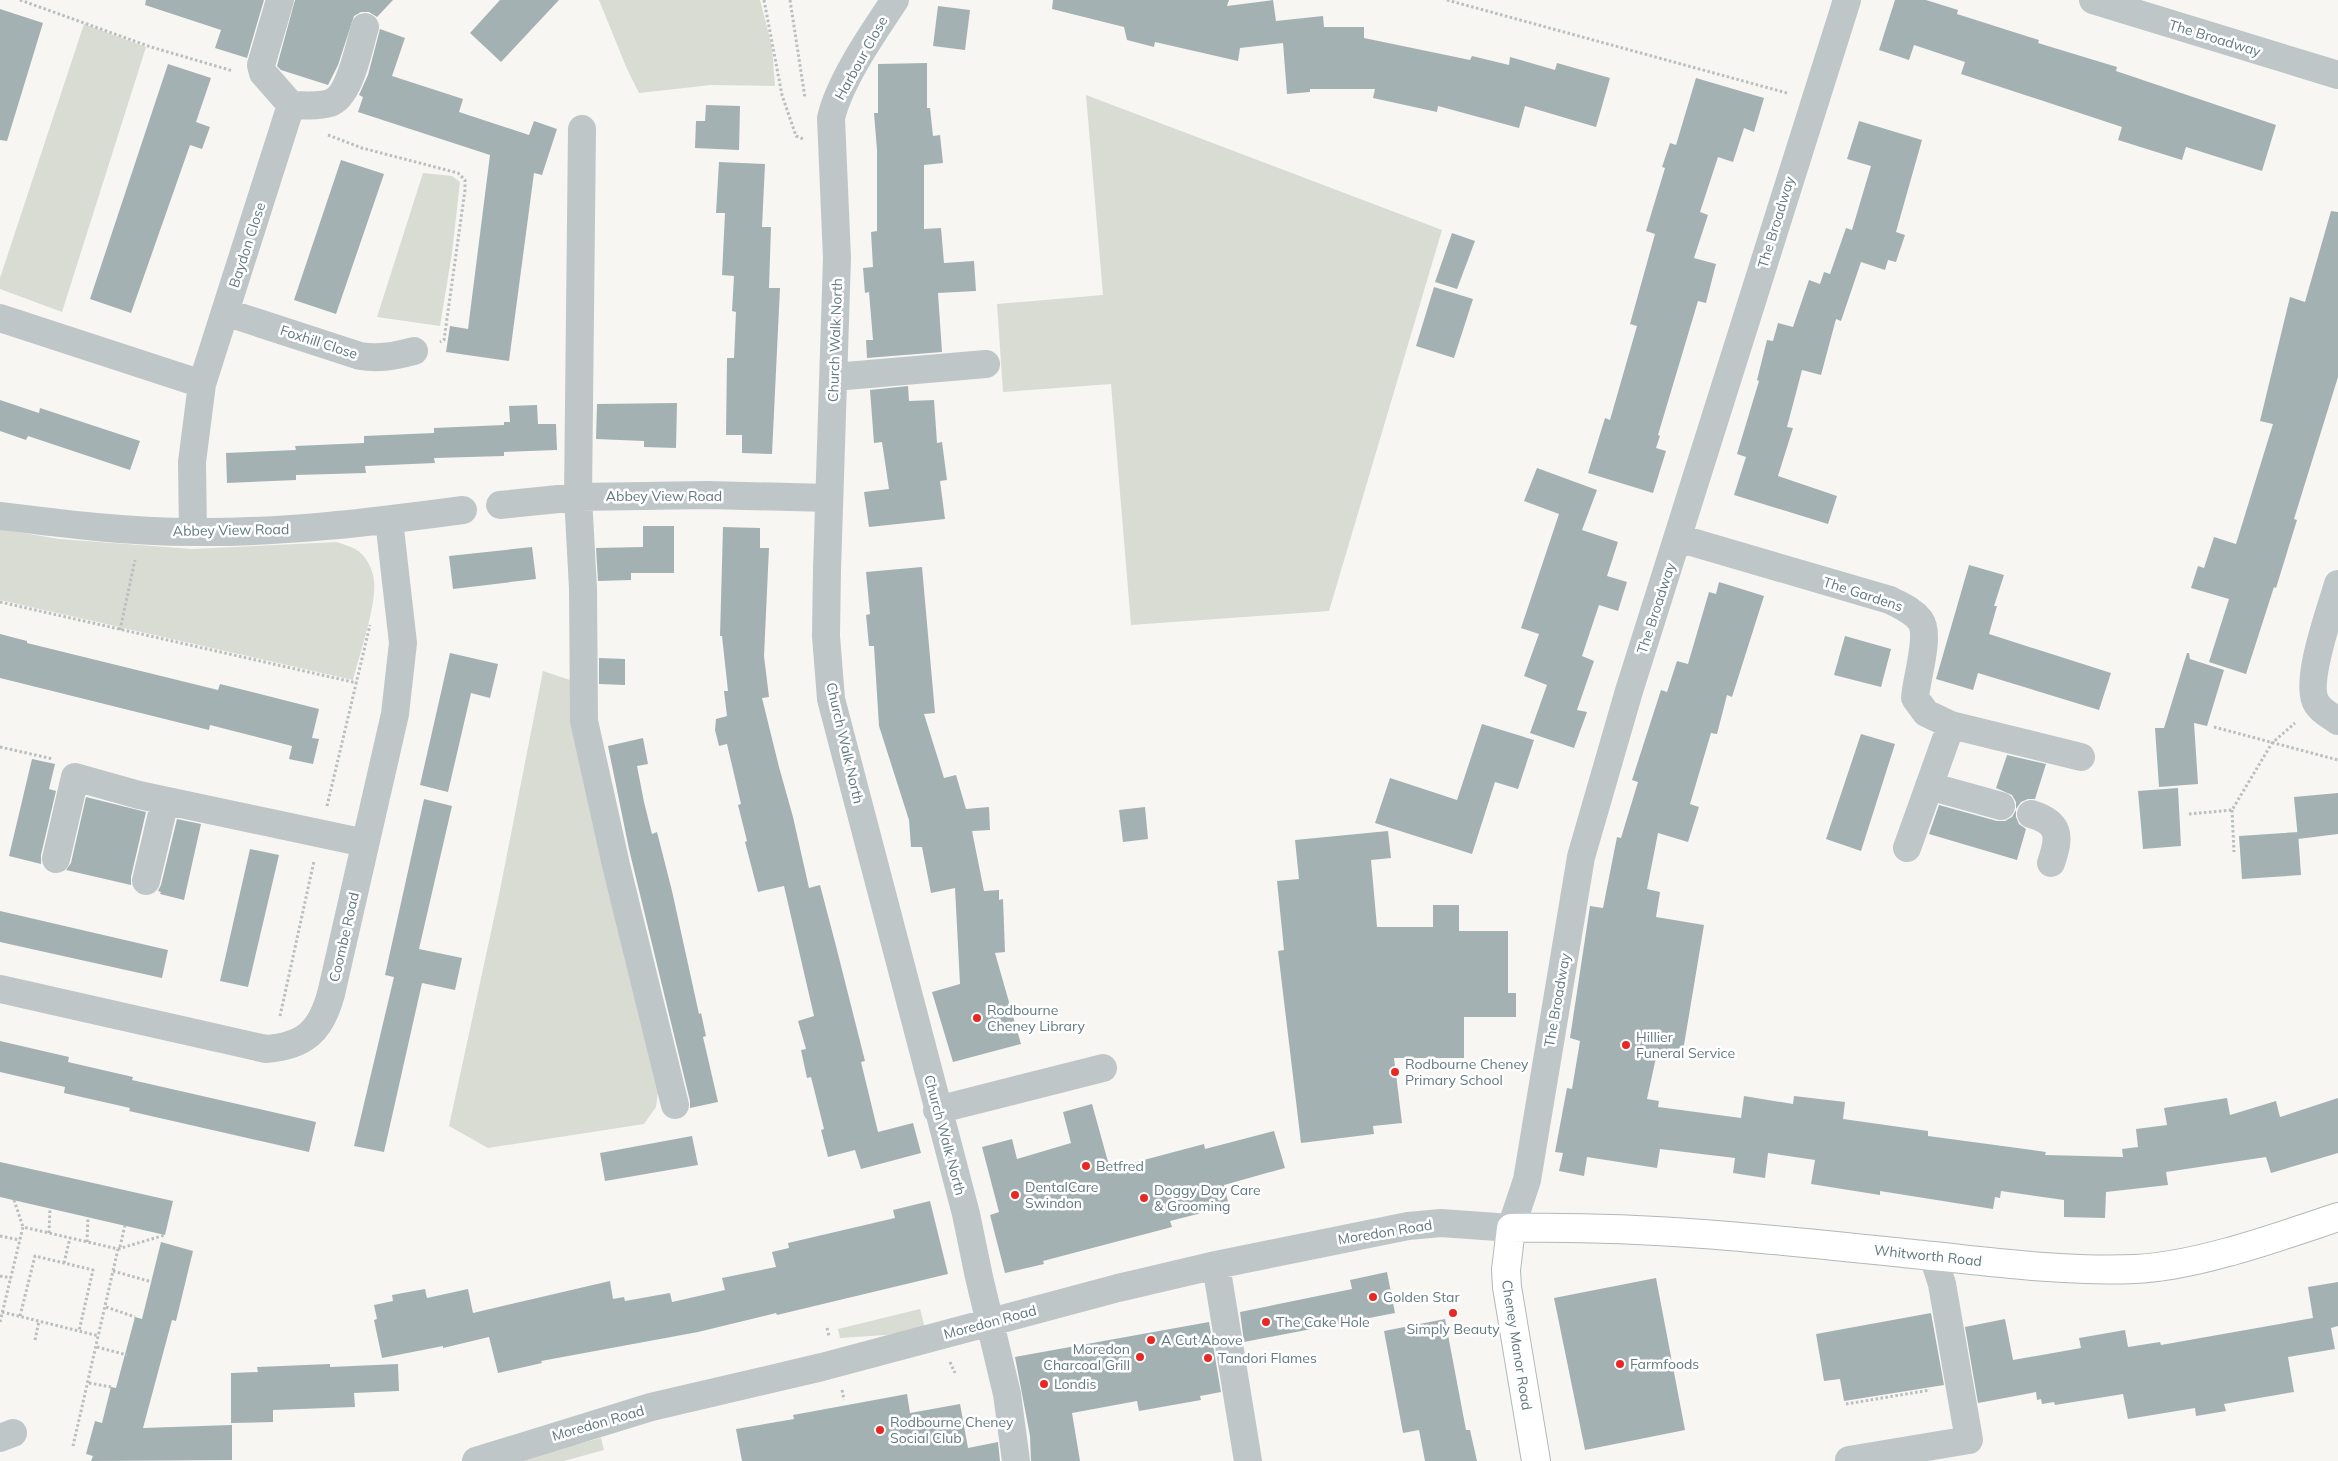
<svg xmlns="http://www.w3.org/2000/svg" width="2338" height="1461" viewBox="0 0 2338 1461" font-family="Mulish,sans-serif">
	<rect width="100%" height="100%" fill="#f7f6f3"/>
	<!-- green -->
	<path fill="#d8dcd2" d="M 599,0 L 760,0 L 772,47 L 775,86 L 711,85 L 639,93 L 627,69 Z
		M 84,24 L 146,47 L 62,312 L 0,289 L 0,278 Z
		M 1086,95 L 1442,230 L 1329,611 L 1131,625 L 1111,384 L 1003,392 L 997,304 L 1103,295 Z
		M 423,173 L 452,176 L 460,182 L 452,253 L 440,326 L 377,317 Z
		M 0,529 L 59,539 L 192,549 L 337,542 C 342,544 350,546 355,549 C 366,555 373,569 374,581 C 377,603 359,657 353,680 L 0,600 Z
		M 543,671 L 570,680 L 573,715 L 659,1085 L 656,1107 L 644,1124 L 488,1148 L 449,1126 L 499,895 Z
		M 920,1309 L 925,1328 L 901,1334 L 840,1338 L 838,1329 Z
		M 601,1438 L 604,1450 L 564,1461 L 523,1461 L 547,1452 Z"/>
	<!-- building -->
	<path fill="#a4b1b3" d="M 146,0 L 264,0 L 247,58 L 215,48 L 221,30 L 145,5 Z
		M 295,0 L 393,0 L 377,17 L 369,12 L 361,12 L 354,16 L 338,65 L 328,85 L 281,70 L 277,66 Z
		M 500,0 L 559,0 L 501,62 L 470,33 Z
		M 1053,0 L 1229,0 L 1227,6 L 1273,0 L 1276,21 L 1323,16 L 1324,27 L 1364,27 L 1364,38 L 1470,60 L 1472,56 L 1509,65 L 1510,57 L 1555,70 L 1557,63 L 1610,78 L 1596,127 L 1525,106 L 1519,128 L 1438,106 L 1437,112 L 1373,98 L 1375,89 L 1310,89 L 1310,92 L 1287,94 L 1283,43 L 1240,48 L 1238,61 L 1155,42 L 1154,47 L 1127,40 L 1124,27 L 1052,9 Z
		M 1895,0 L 1926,0 L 1958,10 L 1957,14 L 2039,40 L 2038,43 L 2117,67 L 2116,71 L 2276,125 L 2262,171 L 2186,147 L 2182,160 L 2118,140 L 2122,127 L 1961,74 L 1965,62 L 1914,45 L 1909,60 L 1879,50 Z
		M 938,6 L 970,10 L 965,50 L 933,46 Z
		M 0,9 L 43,23 L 7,141 L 0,140 Z
		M 380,29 L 405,38 L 392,76 L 463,99 L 459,112 L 529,135 L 534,121 L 557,129 L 542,175 L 534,173 L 509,361 L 446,352 L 450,326 L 468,329 L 490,155 L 358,112 L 363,97 L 359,95 L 368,75 Z
		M 927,63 L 927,108 L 930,108 L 933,136 L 940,135 L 943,163 L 924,165 L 924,229 L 941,228 L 944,263 L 974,261 L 976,291 L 938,293 L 942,352 L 867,358 L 866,340 L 873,340 L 869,292 L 865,293 L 863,268 L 873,267 L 871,232 L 877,231 L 877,150 L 874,113 L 878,113 L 878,64 Z
		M 168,64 L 211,78 L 196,122 L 210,127 L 202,149 L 190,145 L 131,313 L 90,299 Z
		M 1696,78 L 1764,98 L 1754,132 L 1744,128 L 1733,162 L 1718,157 L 1700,212 L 1708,215 L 1694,258 L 1716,264 L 1706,303 L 1698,301 L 1658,435 L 1660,436 L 1656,448 L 1666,451 L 1653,493 L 1588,473 L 1605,418 L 1610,420 L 1637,326 L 1630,324 L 1655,234 L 1646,231 L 1665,168 L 1662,167 L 1670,143 L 1676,145 Z
		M 706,105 L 740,106 L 739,150 L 695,148 L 696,121 L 705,121 Z
		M 1859,121 L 1922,140 L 1896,232 L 1905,235 L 1896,262 L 1888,260 L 1885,270 L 1861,262 L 1841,321 L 1836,319 L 1821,375 L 1802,370 L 1787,427 L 1793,428 L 1778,476 L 1837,496 L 1828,524 L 1734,495 L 1746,457 L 1737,454 L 1759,381 L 1757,380 L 1767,340 L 1773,341 L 1778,323 L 1793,327 L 1809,280 L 1820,284 L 1824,272 L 1830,274 L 1846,228 L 1852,230 L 1871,166 L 1847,159 Z
		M 341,160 L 384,174 L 336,314 L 294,300 Z
		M 719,162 L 765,164 L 762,227 L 771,227 L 769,288 L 780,288 L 772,454 L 742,453 L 742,435 L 726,435 L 727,358 L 734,358 L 736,312 L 732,311 L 734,276 L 722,275 L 725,213 L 716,213 Z
		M 2331,211 L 2338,212 L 2338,377 L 2294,519 L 2297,520 L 2276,588 L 2274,587 L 2246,674 L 2209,662 L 2229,599 L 2191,588 L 2198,566 L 2204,568 L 2214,537 L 2236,544 L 2273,424 L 2260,421 L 2290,297 L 2305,302 Z
		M 1452,233 L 1475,241 L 1457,289 L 1435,282 Z
		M 1434,287 L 1473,299 L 1454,358 L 1416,346 Z
		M 908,386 L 909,401 L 934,400 L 937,443 L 942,442 L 947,480 L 940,481 L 945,519 L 869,527 L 864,492 L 889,489 L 882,442 L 874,443 L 870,390 Z
		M 0,400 L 39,413 L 40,408 L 140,441 L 130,470 L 28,436 L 26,440 L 0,431 Z
		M 677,403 L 676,448 L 644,447 L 644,441 L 596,439 L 597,404 Z
		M 537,405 L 538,424 L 556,424 L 557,450 L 504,452 L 504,456 L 434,458 L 435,463 L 365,466 L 366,473 L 296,475 L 296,480 L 227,483 L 226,453 L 296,450 L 295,446 L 364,443 L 364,436 L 434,433 L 434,428 L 504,425 L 504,422 L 510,422 L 509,406 Z
		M 1537,468 L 1597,490 L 1582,530 L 1618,542 L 1607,576 L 1627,582 L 1618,611 L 1599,605 L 1582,656 L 1594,661 L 1577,710 L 1587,712 L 1574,748 L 1530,733 L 1547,685 L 1524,676 L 1539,634 L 1521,628 L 1559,514 L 1524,501 Z
		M 643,526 L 674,526 L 674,573 L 631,573 L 631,580 L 598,581 L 596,548 L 643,547 Z
		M 723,527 L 760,528 L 760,548 L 769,548 L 764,656 L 769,697 L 762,698 L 779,767 L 793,817 L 809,888 L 820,885 L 836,946 L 865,1061 L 861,1062 L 878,1132 L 913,1123 L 921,1153 L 861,1169 L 855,1150 L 828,1157 L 821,1130 L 824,1129 L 811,1077 L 807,1078 L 801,1050 L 806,1049 L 798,1021 L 814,1016 L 784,886 L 758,892 L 745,842 L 747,841 L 738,805 L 741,804 L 727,744 L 719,746 L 715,730 L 716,719 L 727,716 L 724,691 L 728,691 L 722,636 L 720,636 Z
		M 532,547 L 536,579 L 453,589 L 449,556 Z
		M 1969,565 L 2004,575 L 1994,606 L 1997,606 L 1989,634 L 2111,673 L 2099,710 L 1978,673 L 1973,690 L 1936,679 Z
		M 922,567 L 935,713 L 924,714 L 944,778 L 956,775 L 966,809 L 989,807 L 990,830 L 972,831 L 984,891 L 999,890 L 999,900 L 1003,899 L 1005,952 L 995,953 L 1021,1044 L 953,1062 L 932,992 L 960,984 L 955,888 L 931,893 L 922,847 L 911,847 L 909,820 L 879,726 L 874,646 L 869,646 L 866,615 L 870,614 L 866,572 Z
		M 1719,582 L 1764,596 L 1732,697 L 1727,695 L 1717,734 L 1711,733 L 1690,804 L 1699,807 L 1688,842 L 1658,833 L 1647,889 L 1660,892 L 1656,917 L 1704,925 L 1682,1057 L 1657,1053 L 1647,1099 L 1659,1101 L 1658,1107 L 1741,1118 L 1744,1096 L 1793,1104 L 1794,1096 L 1845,1102 L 1843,1119 L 1928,1131 L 1928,1136 L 2046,1152 L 2045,1155 L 2123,1157 L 2122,1149 L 2138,1147 L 2136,1129 L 2167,1125 L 2164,1108 L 2227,1098 L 2230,1115 L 2276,1101 L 2280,1117 L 2338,1098 L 2338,1153 L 2271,1173 L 2266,1157 L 2166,1172 L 2168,1185 L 2106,1192 L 2105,1218 L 2064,1217 L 2064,1200 L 2001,1191 L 2000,1198 L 1995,1197 L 1993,1209 L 1880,1191 L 1880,1195 L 1811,1184 L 1815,1160 L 1768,1153 L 1765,1178 L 1733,1173 L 1735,1158 L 1660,1149 L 1657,1168 L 1587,1157 L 1584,1176 L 1559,1171 L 1563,1153 L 1555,1152 L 1567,1088 L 1572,1089 L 1580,1041 L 1570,1038 L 1590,906 L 1603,908 L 1617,837 L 1621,838 L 1638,782 L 1632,780 L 1661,690 L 1667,692 L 1677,661 L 1688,664 L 1709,592 L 1716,594 Z
		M 0,634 L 27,641 L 27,643 L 218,690 L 220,684 L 319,709 L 312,738 L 319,739 L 313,764 L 289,759 L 292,746 L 210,725 L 209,730 L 0,678 Z
		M 1845,636 L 1891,649 L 1881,687 L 1834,675 Z
		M 450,653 L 498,664 L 490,698 L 471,693 L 448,792 L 420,785 Z
		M 2187,653 L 2189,653 L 2190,659 L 2224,670 L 2207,726 L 2194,723 L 2198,784 L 2159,787 L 2155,728 L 2164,728 Z
		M 599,658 L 625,659 L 625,685 L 599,684 Z
		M 1482,724 L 1534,740 L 1518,789 L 1495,782 L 1472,854 L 1375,823 L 1390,778 L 1457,800 Z
		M 1861,734 L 1895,744 L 1861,851 L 1826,839 Z
		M 643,738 L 648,764 L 637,766 L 644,802 L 652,834 L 657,832 L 672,891 L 699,1014 L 701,1013 L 706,1036 L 703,1037 L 718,1102 L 690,1108 L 690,1101 L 629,849 L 608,746 Z
		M 2007,755 L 2046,764 L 2035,799 L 2028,799 L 2021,802 L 2016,809 L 2016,817 L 2019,824 L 2026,829 L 2017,860 L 1929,834 L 1939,805 L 1997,821 L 2005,821 L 2012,817 L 2016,810 L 2016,802 L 2012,795 L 1996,788 Z
		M 32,759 L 55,764 L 49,789 L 56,791 L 41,855 L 41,864 L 9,856 Z
		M 2178,788 L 2181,846 L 2143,849 L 2138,791 Z
		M 2338,793 L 2338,834 L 2298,839 L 2294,797 Z
		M 86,797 L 146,812 L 131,877 L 131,885 L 66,870 L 71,863 Z
		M 424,799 L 452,806 L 419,949 L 462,958 L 455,990 L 422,983 L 384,1152 L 354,1146 L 394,977 L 385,975 Z
		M 1145,807 L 1148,839 L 1123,842 L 1119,810 Z
		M 177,819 L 201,824 L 184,900 L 160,894 L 161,892 L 158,891 L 161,885 Z
		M 1388,831 L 1391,858 L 1371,860 L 1377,927 L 1433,927 L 1433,905 L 1459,905 L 1459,931 L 1508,931 L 1508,993 L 1516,993 L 1516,1017 L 1464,1017 L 1464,1058 L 1394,1058 L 1402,1123 L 1373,1126 L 1374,1134 L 1301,1143 L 1278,951 L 1284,950 L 1277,881 L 1299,879 L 1295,840 Z
		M 2298,832 L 2301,875 L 2242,879 L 2239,836 Z
		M 250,849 L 279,855 L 248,987 L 220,981 Z
		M 0,911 L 168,950 L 162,978 L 0,942 Z
		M 0,1041 L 69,1057 L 68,1062 L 133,1077 L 132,1080 L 316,1122 L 309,1152 L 129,1111 L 130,1108 L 64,1093 L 65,1087 L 0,1072 Z
		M 1092,1104 L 1110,1169 L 1204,1144 L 1205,1149 L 1274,1131 L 1285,1168 L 1224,1185 L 1229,1206 L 1170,1221 L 1172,1227 L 1043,1261 L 1044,1264 L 1005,1273 L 990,1215 L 999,1212 L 982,1147 L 1012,1139 L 1017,1159 L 1071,1143 L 1063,1112 Z
		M 692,1136 L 698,1165 L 605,1181 L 600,1153 Z
		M 0,1162 L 173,1201 L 165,1235 L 0,1197 Z
		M 930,1201 L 948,1274 L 777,1315 L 776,1313 L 698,1332 L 541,1361 L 542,1363 L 498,1373 L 489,1337 L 443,1348 L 443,1346 L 382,1358 L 374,1320 L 377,1319 L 374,1305 L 393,1301 L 392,1295 L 425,1289 L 427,1298 L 468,1289 L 473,1313 L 610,1281 L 613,1299 L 624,1297 L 625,1301 L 670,1293 L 672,1302 L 725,1290 L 722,1278 L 776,1267 L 772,1252 L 789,1248 L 788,1243 L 895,1218 L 893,1210 Z
		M 161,1242 L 193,1251 L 176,1321 L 172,1320 L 143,1428 L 232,1425 L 232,1460 L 91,1461 L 93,1456 L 86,1454 L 95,1421 L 102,1423 L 111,1387 L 116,1388 L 135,1317 L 142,1319 Z
		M 1387,1272 L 1395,1313 L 1244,1342 L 1240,1312 L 1352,1289 L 1350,1280 Z
		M 1656,1278 L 1685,1430 L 1585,1450 L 1554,1298 Z
		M 2338,1282 L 2338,1326 L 2331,1328 L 2335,1349 L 2288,1357 L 2294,1392 L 2224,1404 L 2226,1411 L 2196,1416 L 2195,1408 L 2128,1419 L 2123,1394 L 2055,1405 L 2054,1402 L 2042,1404 L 2041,1399 L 2037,1400 L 2036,1392 L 1978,1403 L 1965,1327 L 2005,1319 L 2013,1360 L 2081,1348 L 2079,1338 L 2125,1330 L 2128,1347 L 2160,1342 L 2161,1345 L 2313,1318 L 2308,1287 Z
		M 1931,1313 L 1944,1385 L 1844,1401 L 1840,1379 L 1824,1381 L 1816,1334 Z
		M 1445,1319 L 1466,1430 L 1470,1430 L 1477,1461 L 1425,1461 L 1419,1430 L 1403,1433 L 1384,1331 Z
		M 1209,1322 L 1221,1392 L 1200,1396 L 1201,1400 L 1139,1411 L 1137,1401 L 1072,1413 L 1080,1461 L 1031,1461 L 1030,1436 L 1015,1357 Z
		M 330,1364 L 330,1367 L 398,1364 L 399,1391 L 354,1393 L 355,1407 L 273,1410 L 273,1422 L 231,1423 L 231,1373 L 258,1372 L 257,1367 Z
		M 907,1394 L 910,1413 L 960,1404 L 968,1448 L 998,1442 L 1000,1461 L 742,1461 L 736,1429 L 794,1419 L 793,1415 Z"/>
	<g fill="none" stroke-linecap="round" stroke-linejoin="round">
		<defs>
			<g id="major">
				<path id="s1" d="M 1536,1461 L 1507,1287 L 1506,1270 L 1511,1228 C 1646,1225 1780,1240 1913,1254 C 1986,1261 2061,1272 2135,1269 C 2198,1266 2278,1237 2338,1217"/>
			</g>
		</defs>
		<!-- major casing -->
		<use href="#major" stroke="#b1b8ba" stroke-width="30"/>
		<!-- path -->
		<path stroke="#b9bebf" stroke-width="3" stroke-dasharray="2.5 2.5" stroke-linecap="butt" d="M 20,0 L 151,47 L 233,71
			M 764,0 L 782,95 L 796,136 L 803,139
			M 790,0 L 805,98
			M 1447,0 L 1787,93
			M 328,135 L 362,148 L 458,173 L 465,180 L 465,190 L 444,340 L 440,342
			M 0,602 L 357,683
			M 120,630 L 135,560
			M 2214,727 L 2338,760
			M 0,747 L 53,759
			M 327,806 L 370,625
			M 2232,810 L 2234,852
			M 2189,814 L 2232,810 L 2272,743 L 2295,723
			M 280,1016 L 314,861
			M 14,1200 L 23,1227
			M 49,1233 L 50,1208
			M 0,1236 L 20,1240
			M 87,1242 L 88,1217
			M 120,1247 L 125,1225
			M 118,1249 L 165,1235
			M 64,1263 L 70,1238
			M 113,1271 L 152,1282
			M 0,1276 L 11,1278
			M 106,1307 L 135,1317
			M 2,1312 L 99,1336
			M 20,1316 L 35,1256 L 93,1270 L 79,1331
			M 0,1322 L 23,1227 L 118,1249 L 73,1446
			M 827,1328 L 829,1336
			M 35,1340 L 39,1321
			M 97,1347 L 127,1355
			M 950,1362 L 955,1373
			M 89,1383 L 111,1387
			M 842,1390 L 844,1400
			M 1846,1404 L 1930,1390"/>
		<!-- minor -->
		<path stroke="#bfc6c8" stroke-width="28" d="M 280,0 L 261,65 L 263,73 L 291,105
			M 895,0 C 873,33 840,80 831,118 L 837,258 L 827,570 L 826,636 L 831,699 L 966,1214 L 979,1277 L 1007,1394 L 1016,1461
			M 2093,0 L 2338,75
			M 291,105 C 304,105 318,107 330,103 C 350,97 359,46 365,27
			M 582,129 L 578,497 L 583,588 L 584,721 L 616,865 L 675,1105
			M 225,312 L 360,356 C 379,359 395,356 414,351
			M 0,318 L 202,384 L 192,462 L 193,532
			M 834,377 L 986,364
			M 202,384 L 291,105
			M 500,505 L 578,497 L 707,495 L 829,498
			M 0,516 C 64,524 129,532 193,532 C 284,533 373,522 463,510
			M 1678,538 L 1890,600 C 1901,606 1912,610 1920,620 C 1931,635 1916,679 1915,698 L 1926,713 L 1951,725 L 2081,757
			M 2338,584 C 2331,609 2303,684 2317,704 C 2321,711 2331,716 2338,721
			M 1929,786 L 2001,806
			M 2031,814 C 2061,823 2060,837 2051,863
			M 1907,848 L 1951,725
			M 56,859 L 75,777 L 139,795 L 365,843
			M 146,881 L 165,801
			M 0,989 L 266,1049 C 305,1046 321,1031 331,994 L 395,714 L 403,643 L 389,520
			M 937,1110 L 1103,1068
			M 1216,1265 L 1248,1461
			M 0,1438 L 13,1433
			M 1849,1460 L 1969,1440 L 1942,1284 L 1933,1256
			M 476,1461 L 651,1407 L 822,1367 L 1118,1288 L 1216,1265 L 1408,1226 L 1441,1223 L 1511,1228 L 1527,1180 L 1581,857 L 1629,691 L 1847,0"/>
		<!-- major -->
		<use href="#major" stroke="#fff" stroke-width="28"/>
	</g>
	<!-- markers -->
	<g fill="#e82822" stroke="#fff" stroke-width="2">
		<circle cx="977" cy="1018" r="5"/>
		<circle cx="1626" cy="1045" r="5"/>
		<circle cx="1395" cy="1072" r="5"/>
		<circle cx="1086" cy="1166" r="5"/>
		<circle cx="1015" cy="1195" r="5"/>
		<circle cx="1144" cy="1198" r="5"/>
		<circle cx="1373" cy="1297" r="5"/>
		<circle cx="1453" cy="1313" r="5"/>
		<circle cx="1266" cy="1322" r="5"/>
		<circle cx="1151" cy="1340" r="5"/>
		<circle cx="1140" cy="1357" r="5"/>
		<circle cx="1208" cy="1358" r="5"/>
		<circle cx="1620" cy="1364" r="5"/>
		<circle cx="1044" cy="1384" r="5"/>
		<circle cx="880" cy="1430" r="5"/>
	</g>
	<g text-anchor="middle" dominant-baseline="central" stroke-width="5" stroke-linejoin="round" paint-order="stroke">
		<!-- street labels -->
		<g font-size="14" fill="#61797f" stroke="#fff">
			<text transform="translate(2215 38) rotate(17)">The Broadway</text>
			<text transform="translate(861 58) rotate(-61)">Harbour Close</text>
			<text transform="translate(1776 222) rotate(-73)">The Broadway</text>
			<text transform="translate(247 245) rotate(-72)">Baydon Close</text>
			<text transform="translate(835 340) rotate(-88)">Church Walk North</text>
			<text transform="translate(319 342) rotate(18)">Foxhill Close</text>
			<text x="664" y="496">Abbey View Road</text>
			<text transform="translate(231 530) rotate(-1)">Abbey View Road</text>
			<text transform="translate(1863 594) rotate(18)">The Gardens</text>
			<text transform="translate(1656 608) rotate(-72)">The Broadway</text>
			<text transform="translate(845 743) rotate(77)">Church Walk North</text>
			<text transform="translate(344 937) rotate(-77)">Coombe Road</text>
			<text transform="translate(1557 1000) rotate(-80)">The Broadway</text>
			<text transform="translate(945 1135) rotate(75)">Church Walk North</text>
			<text transform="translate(1385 1232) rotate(-9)">Moredon Road</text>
			<text stroke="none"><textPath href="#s1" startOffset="654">Whitworth Road</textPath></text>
			<text transform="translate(990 1322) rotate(-15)">Moredon Road</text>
			<text transform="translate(1517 1345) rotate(81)">Cheney Manor Road</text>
			<text transform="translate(598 1423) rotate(-16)">Moredon Road</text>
		</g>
		<!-- poi labels -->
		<g font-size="14" fill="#61797f" stroke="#fff" text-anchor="start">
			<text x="987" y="1010">Rodbourne<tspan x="987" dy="16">Cheney Library</tspan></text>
			<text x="1636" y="1037">Hillier<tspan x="1636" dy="16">Funeral Service</tspan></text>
			<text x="1405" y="1064">Rodbourne Cheney<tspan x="1405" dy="16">Primary School</tspan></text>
			<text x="1096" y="1166">Betfred</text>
			<text x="1025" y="1187">DentalCare<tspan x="1025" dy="16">Swindon</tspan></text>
			<text x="1154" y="1190">Doggy Day Care<tspan x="1154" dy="16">&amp; Grooming</tspan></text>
			<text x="1383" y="1297">Golden Star</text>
			<text x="1276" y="1322">The Cake Hole</text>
			<text x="1453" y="1329" text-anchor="middle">Simply Beauty</text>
			<text x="1161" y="1340">A Cut Above</text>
			<text x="1130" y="1349" text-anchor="end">Moredon<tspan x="1130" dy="16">Charcoal Grill</tspan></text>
			<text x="1218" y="1358">Tandori Flames</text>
			<text x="1630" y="1364">Farmfoods</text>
			<text x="1054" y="1384">Londis</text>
			<text x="890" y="1422">Rodbourne Cheney<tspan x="890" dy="16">Social Club</tspan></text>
		</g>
	</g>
</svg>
